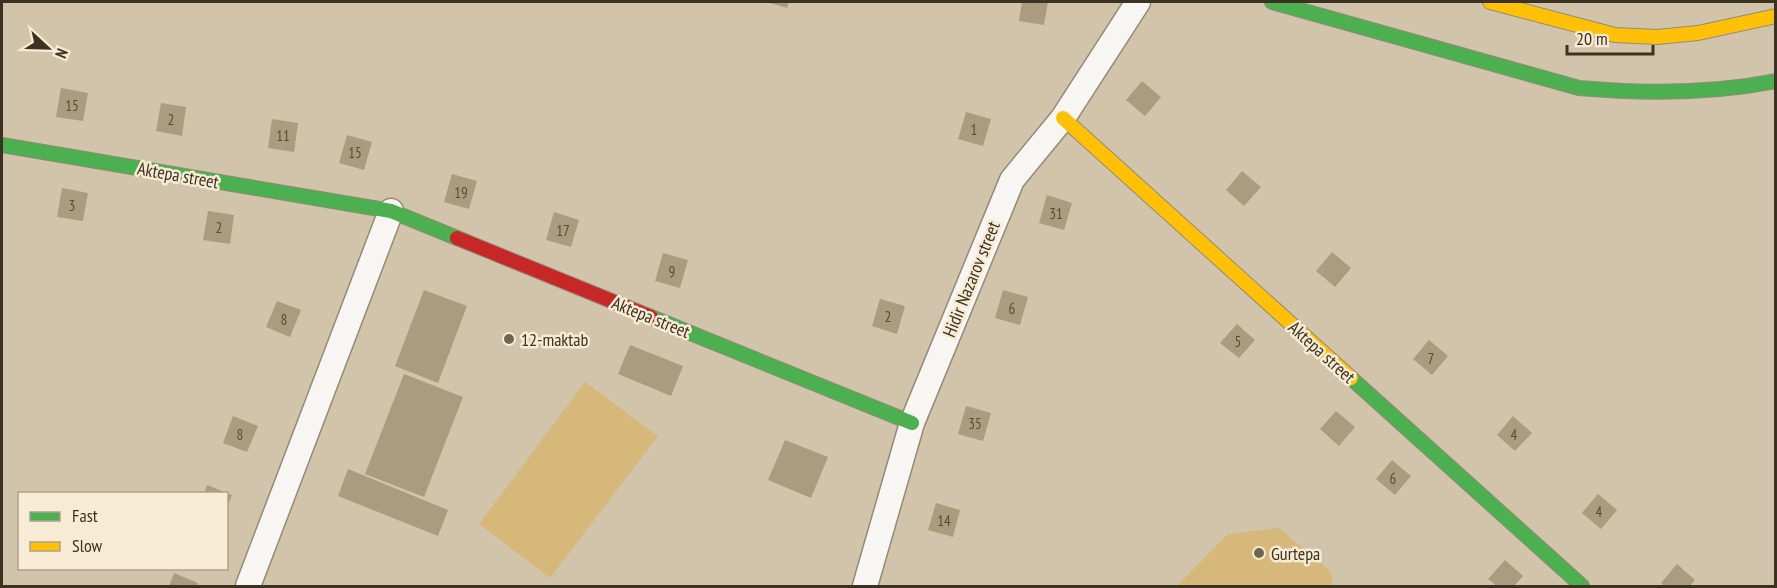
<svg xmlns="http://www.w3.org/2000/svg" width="1777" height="588" viewBox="0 0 1777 588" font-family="'PT Sans Narrow',sans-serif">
	<rect width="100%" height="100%" fill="#d1c4ab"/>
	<!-- green -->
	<path fill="#d6b87b" d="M 585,382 L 658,436 L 550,578 L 479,524 Z
		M 1279,528 L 1331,572 L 1333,586 L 1177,586 L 1228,534 Z"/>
	<!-- building -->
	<path fill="#aa9c7f" d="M 766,2 L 789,2 L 787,8 Z
		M 1022,2 L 1048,2 L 1044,25 L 1019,21 Z
		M 1142,81 L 1161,97 L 1145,116 L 1126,100 Z
		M 61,88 L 88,93 L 83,121 L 56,117 Z
		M 161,103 L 186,107 L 182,136 L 156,131 Z
		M 966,112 L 991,119 L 983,146 L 958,139 Z
		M 272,119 L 298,123 L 294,152 L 268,148 Z
		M 347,135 L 372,142 L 364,170 L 339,163 Z
		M 1242,171 L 1261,187 L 1244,206 L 1226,190 Z
		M 452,174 L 477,181 L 469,209 L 444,202 Z
		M 62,188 L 88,193 L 83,221 L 57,217 Z
		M 1047,195 L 1072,203 L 1064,230 L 1039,223 Z
		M 208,211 L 234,215 L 230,244 L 203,240 Z
		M 554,212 L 579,220 L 571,247 L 546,240 Z
		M 1332,252 L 1351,268 L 1335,287 L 1316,271 Z
		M 663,253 L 688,260 L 680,288 L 655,281 Z
		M 424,290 L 467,306 L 438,383 L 395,366 Z
		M 1003,290 L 1028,297 L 1020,325 L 995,318 Z
		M 880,299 L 905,306 L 897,334 L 872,326 Z
		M 277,301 L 301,310 L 290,337 L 266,327 Z
		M 1237,324 L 1255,340 L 1239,358 L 1220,343 Z
		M 1429,340 L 1448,356 L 1432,375 L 1413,359 Z
		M 630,345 L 683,366 L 671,396 L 618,374 Z
		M 404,374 L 463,397 L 424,497 L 365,474 Z
		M 966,406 L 991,413 L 983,441 L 958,434 Z
		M 1336,411 L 1355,427 L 1339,446 L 1320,429 Z
		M 233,416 L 258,426 L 247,452 L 223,443 Z
		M 1513,416 L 1532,433 L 1515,451 L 1497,435 Z
		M 785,440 L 828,457 L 811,498 L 768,480 Z
		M 1392,460 L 1411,476 L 1395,495 L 1376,479 Z
		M 348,469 L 448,510 L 438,536 L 338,496 Z
		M 207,485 L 232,495 L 227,508 L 226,494 L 204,494 Z
		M 1598,494 L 1617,510 L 1601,529 L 1582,513 Z
		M 936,503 L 960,510 L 953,537 L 928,530 Z
		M 1505,560 L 1523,576 L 1514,586 L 1497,586 L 1488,579 Z
		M 1677,564 L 1695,580 L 1690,586 L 1665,586 L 1661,583 Z
		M 174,573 L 198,583 L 197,586 L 169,586 Z"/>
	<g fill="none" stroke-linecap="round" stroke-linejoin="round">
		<defs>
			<path id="street" d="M 248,586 L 391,211
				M 865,586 L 912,423 L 1012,180 L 1063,118 L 1138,2"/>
			<path id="fast" d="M 1272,2 L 1579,88 C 1646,94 1710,94 1776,81
				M 2,145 L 391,211 L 457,238
				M 651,317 L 912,423
				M 1351,378 L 1582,586"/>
			<path id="slow" d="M 1490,2 L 1615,35 L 1657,37 L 1698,33 L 1776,16
				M 1063,118 L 1351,378"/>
			<path id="jam" d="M 457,238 L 651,317"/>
		</defs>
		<!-- street casing -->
		<use href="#street" stroke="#948a76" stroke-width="27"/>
		<!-- fast casing -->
		<use href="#fast" stroke="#948a76" stroke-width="16"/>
		<!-- slow casing -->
		<use href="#slow" stroke="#948a76" stroke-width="16"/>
		<!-- jam casing -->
		<use href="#jam" stroke="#948a76" stroke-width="16"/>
		<!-- street -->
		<use href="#street" stroke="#f8f6f2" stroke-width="24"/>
		<!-- fast -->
		<use href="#fast" stroke="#4caf50" stroke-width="14"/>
		<!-- slow -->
		<use href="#slow" stroke="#ffc107" stroke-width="14"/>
		<!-- jam -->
		<use href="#jam" stroke="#c62828" stroke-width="14"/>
	</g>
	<!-- markers -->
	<g fill="#706551" stroke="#f7ebd5" stroke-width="2">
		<circle cx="509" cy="339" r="6"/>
		<circle cx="1259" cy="553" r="6"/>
	</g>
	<g text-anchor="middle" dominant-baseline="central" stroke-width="5" stroke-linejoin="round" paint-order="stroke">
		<!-- number labels -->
		<g font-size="15" fill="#584c38">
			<text x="72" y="105">15</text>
			<text x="171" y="119">2</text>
			<text x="974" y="129">1</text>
			<text x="283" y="135">11</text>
			<text x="355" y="152">15</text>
			<text x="461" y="192">19</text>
			<text x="72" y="205">3</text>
			<text x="1056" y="213">31</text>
			<text x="219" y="227">2</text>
			<text x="563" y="230">17</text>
			<text x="672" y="271">9</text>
			<text x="1012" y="308">6</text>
			<text x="888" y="316">2</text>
			<text x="284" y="319">8</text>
			<text x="1238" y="341">5</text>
			<text x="1431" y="358">7</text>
			<text x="975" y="423">35</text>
			<text x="240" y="434">8</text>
			<text x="1514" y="434">4</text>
			<text x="1393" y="478">6</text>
			<text x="1599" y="511">4</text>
			<text x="944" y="520">14</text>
		</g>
		<!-- street labels -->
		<g font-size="18" fill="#3c3221" stroke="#f7ebd5">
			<text transform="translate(178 175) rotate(10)">Aktepa street</text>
			<text transform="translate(971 279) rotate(-68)">Hidir Nazarov street</text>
			<text transform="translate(651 317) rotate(22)">Aktepa street</text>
			<text transform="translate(1322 352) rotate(42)">Aktepa street</text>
		</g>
		<!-- poi labels -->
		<g font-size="18" fill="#3c3221" stroke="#f7ebd5" text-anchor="start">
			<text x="521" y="339">12-maktab</text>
			<text x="1271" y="553">Gurtepa</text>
		</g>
	</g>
	<!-- border -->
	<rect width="1777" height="588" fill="none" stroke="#3c3221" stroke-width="6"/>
	<!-- legend -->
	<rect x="18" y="492" width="210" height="78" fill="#f7ebd5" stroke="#aca18d" stroke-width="1.5"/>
	<rect x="30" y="512" width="30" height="9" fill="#4caf50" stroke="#aca18d" stroke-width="1.5"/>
	<text x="72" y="522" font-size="18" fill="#3c3221">Fast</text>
	<rect x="30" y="542" width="30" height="9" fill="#ffc107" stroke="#aca18d" stroke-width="1.5"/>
	<text x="72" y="552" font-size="18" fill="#3c3221">Slow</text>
	<!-- north arrow -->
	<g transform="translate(48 48) rotate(112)" stroke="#f7ebd5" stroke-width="4.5" paint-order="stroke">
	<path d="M0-4.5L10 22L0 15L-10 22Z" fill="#3c3221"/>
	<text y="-9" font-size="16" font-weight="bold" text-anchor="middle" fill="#3c3221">N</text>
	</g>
	<!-- scale -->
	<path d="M1567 45v9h86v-9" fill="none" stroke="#3c3221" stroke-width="3"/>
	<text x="1576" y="45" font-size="18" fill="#3c3221" stroke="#f7ebd5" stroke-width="4.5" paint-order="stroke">20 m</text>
</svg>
